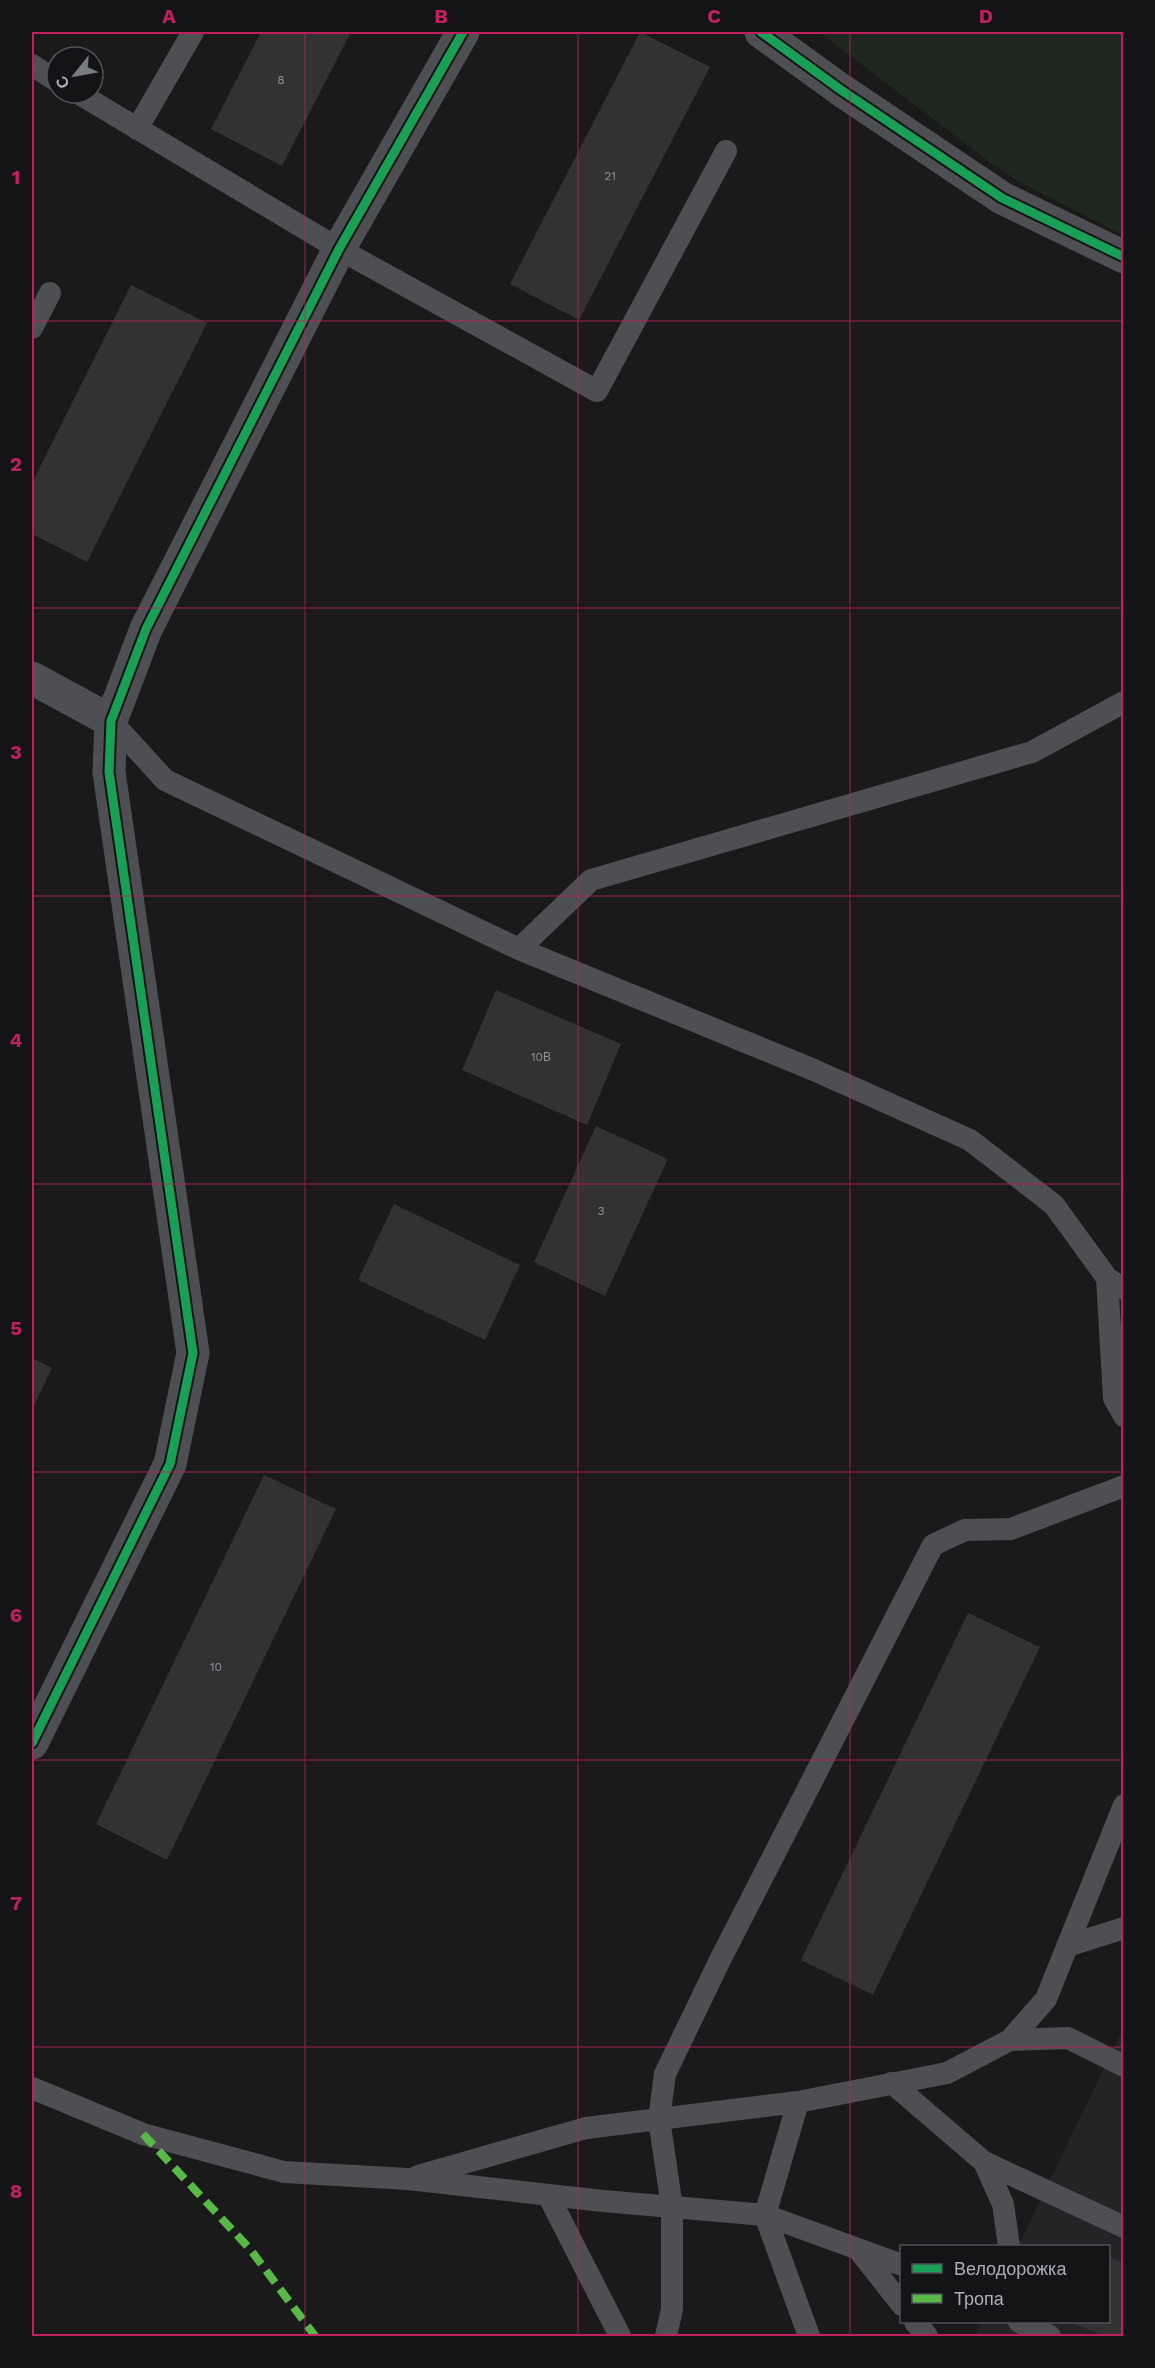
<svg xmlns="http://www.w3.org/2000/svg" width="1155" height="2368" viewBox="0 0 1155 2368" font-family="'Work Sans',sans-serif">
	<rect width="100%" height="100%" fill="#1a1a1a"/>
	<!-- built -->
	<path fill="#242426" d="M 1123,2029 L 1123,2336 L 975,2336 L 982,2322 L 1108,2322 L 1108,2246 L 1018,2246 Z"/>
	<!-- green -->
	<path fill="#1f2721" d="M 819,32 L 1123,32 L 1123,235 L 1023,184 L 987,160 Z"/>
	<!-- building -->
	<path fill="#323232" d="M 261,32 L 351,32 L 282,166 L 211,129 Z
		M 640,32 L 710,67 L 579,320 L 510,284 Z
		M 131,285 L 207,323 L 87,562 L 32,534 L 32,483 Z
		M 496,990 L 621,1044 L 587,1125 L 462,1070 Z
		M 596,1126 L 668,1159 L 605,1296 L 534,1262 Z
		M 394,1204 L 520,1265 L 485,1340 L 358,1280 Z
		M 32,1358 L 52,1368 L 32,1410 Z
		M 264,1475 L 336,1509 L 167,1860 L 96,1824 Z
		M 968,1613 L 1040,1647 L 873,1995 L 801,1960 Z
		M 1108,2256 L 1124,2263 L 1124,2336 L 1104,2336 L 1070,2322 L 1108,2322 Z"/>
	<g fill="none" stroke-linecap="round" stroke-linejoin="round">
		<!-- service -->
		<path stroke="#4e4f53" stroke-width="22" d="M 32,65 L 57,81
			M 78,93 L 339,249 L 597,391 L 726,151
			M 137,129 L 193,32
			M 32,328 L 50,293
			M 111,721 L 165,780 L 519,949 L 814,1070 L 970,1140 L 1054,1205 L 1107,1278 L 1124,1289
			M 519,949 L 591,880 L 1032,752 L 1124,702
			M 1107,1278 L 1114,1398 L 1124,1416
			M 1067,1946 L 1124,1928
			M 1010,2040 L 1068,2038 L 1124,2066
			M 892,2083 L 984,2162 L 1124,2227
			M 32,2088 L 143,2134 L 284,2172 L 408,2179 L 603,2201 L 765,2215 L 902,2265
			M 798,2102 L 765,2215 L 809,2336
			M 984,2162 L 1003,2204 L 1009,2246
			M 418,2176 L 586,2128 L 798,2102 L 947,2073 L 1010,2040 L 1046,1999 L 1124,1805
			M 548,2195 L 620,2336
			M 858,2249 L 902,2305
			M 915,2322 L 927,2336
			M 1019,2322 L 1050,2336
			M 666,2336 L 672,2309 L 672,2207 L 659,2119 L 665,2074 L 721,1958 L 933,1545 L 965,1530 L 1011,1529 L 1124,1486"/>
		<!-- minor -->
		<path stroke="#4e4f53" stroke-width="33" d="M 761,32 L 841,90 L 1002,198 L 1124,257
			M 32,678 L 111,721
			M 32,1743 L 170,1464 L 193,1353 L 109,772 L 111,721 L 146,629 L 339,249 L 463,32"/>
		<!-- quiet -->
		<path stroke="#58b947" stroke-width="8" stroke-dasharray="15 8" stroke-linecap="butt" d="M 143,2134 L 250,2249 L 315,2336"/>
		<defs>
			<path id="cycleway" d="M 761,32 L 841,90 L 1002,198 L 1124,257
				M 32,1743 L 170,1464 L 193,1353 L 109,772 L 111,721 L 146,629 L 339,249 L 463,32"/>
		</defs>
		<!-- cycleway casing -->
		<use href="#cycleway" stroke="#141416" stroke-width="13"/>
		<!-- cycleway -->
		<use href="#cycleway" stroke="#1a9f57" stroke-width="9"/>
	</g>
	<!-- grid -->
	<path fill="none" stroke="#c12060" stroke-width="1.5" stroke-opacity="0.55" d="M 305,32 L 305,2336M 578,32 L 578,2336M 850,32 L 850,2336M 32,321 L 1124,321M 32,608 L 1124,608M 32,896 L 1124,896M 32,1184 L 1124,1184M 32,1472 L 1124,1472M 32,1760 L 1124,1760M 32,2047 L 1124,2047"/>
	<g text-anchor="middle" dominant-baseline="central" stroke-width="5" stroke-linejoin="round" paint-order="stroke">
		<!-- number labels -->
		<g font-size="12" fill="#8d9098">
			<text x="281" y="80">8</text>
			<text x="610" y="176">21</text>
			<text x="541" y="1057">10В</text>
			<text x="601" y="1211">3</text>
			<text x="216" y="1667">10</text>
		</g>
	</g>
	<!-- border -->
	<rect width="1155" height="2368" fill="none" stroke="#141416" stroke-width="66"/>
	<!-- legend -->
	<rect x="900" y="2245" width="210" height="78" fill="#141416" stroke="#505258" stroke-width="1.5"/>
	<rect x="912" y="2264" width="30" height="9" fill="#1a9f57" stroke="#505258" stroke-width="1.5"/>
	<text x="954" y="2275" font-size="18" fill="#abafba">Велодорожка</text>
	<rect x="912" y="2294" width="30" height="9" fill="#58b947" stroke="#505258" stroke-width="1.5"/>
	<text x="954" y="2305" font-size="18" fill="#abafba">Тропа</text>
	<!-- north arrow -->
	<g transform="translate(75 75) rotate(239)"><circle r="28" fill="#141416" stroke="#505258" stroke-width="1.5"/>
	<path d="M0-4.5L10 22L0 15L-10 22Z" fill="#787b82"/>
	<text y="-9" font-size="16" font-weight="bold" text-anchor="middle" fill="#abafba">С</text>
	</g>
	<rect x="33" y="33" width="1089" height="2302" fill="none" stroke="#c12060" stroke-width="2"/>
	<g font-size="20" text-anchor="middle" font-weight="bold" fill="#c12060">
		<text x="169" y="23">A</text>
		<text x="441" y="23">B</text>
		<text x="714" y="23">C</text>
		<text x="986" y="23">D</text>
		<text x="16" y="184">1</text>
		<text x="16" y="471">2</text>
		<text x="16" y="759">3</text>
		<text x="16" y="1047">4</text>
		<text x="16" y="1335">5</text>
		<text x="16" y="1622">6</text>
		<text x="16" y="1910">7</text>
		<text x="16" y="2198">8</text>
	</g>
</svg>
